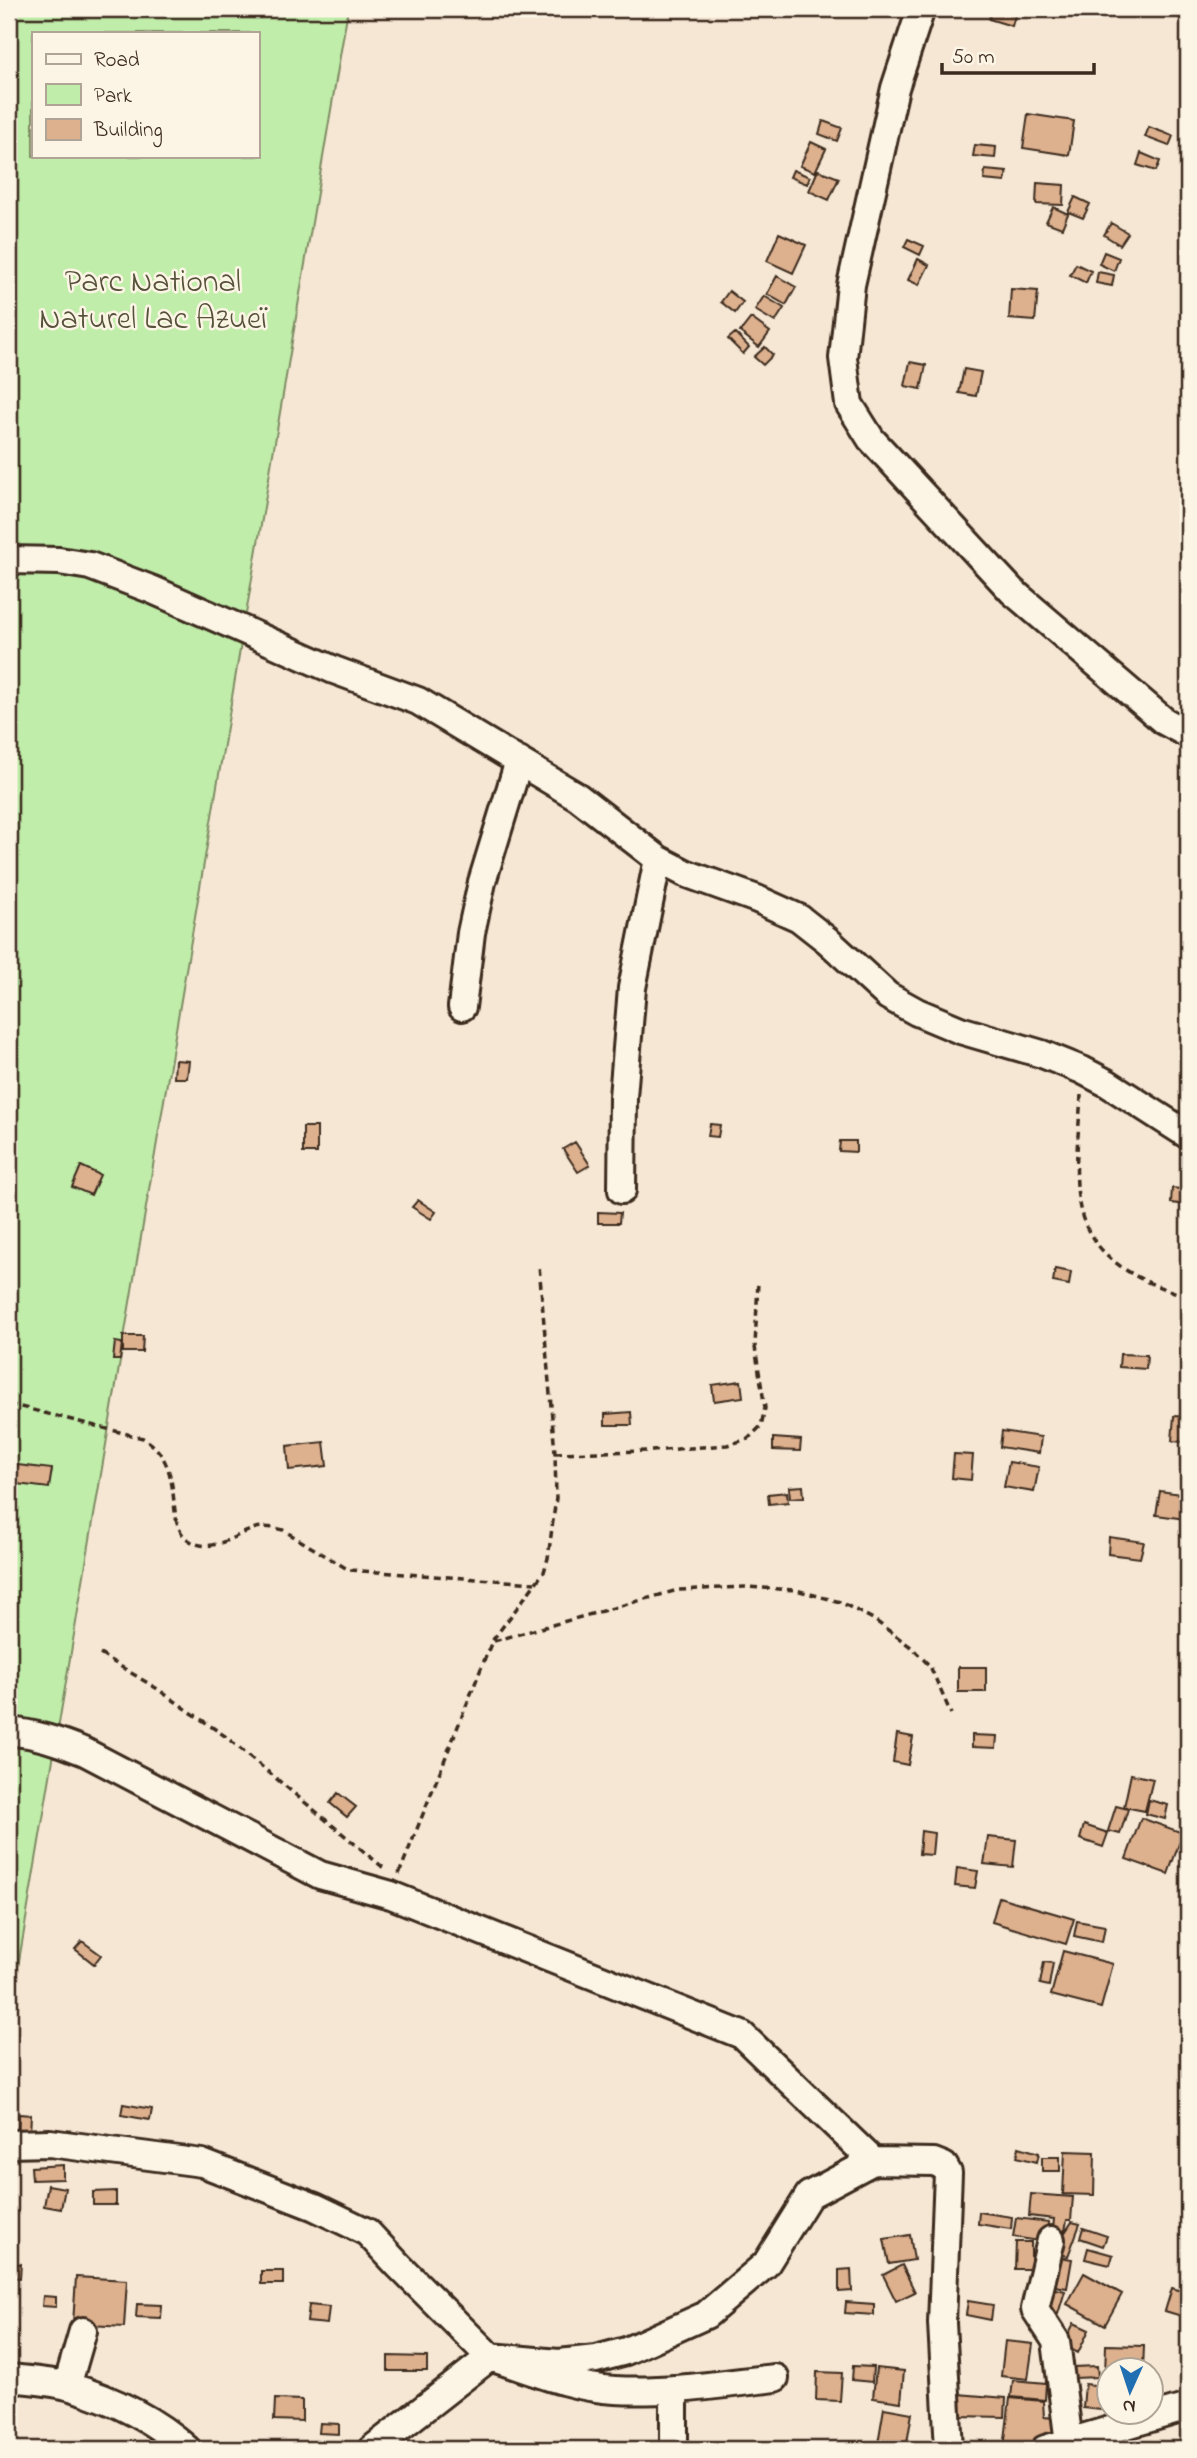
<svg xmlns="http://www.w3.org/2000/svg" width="1197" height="2458" viewBox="0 0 1197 2458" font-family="'Indie Flower',sans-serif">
	<rect width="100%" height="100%" fill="#f6e7d4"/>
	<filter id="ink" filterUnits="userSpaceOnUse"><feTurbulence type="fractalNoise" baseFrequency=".0143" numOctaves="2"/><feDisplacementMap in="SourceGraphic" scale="14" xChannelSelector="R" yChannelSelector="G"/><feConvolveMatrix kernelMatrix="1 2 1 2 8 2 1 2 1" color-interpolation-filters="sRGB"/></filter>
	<g filter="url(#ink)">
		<!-- green -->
		<path fill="#c0edaa" stroke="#7e8c64" stroke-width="2" fill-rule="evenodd" d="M 9,9 L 348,9 L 9,2020 ZM 33,33 L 257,33 L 257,156 L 33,156 Z"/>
		<!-- building -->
		<path fill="#ddb08e" stroke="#3b2a1e" stroke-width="2" d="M 992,9 L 1016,12 L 1012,26 L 989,19 Z
			M 1028,114 L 1074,121 L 1069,155 L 1023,148 Z
			M 823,121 L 842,128 L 837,141 L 819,134 Z
			M 1149,127 L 1173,136 L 1169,146 L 1145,137 Z
			M 811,142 L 826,149 L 815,172 L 800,166 Z
			M 975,145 L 996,147 L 995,158 L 973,156 Z
			M 1141,153 L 1160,161 L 1156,171 L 1137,165 Z
			M 793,170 L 810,177 L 807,184 L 790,177 Z
			M 818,170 L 839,178 L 829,200 L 809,191 Z
			M 985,170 L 1007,172 L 1005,182 L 984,180 Z
			M 1037,183 L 1064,185 L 1063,205 L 1036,204 Z
			M 1075,197 L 1090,204 L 1083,218 L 1068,212 Z
			M 1053,207 L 1068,214 L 1062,228 L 1046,222 Z
			M 1111,223 L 1128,233 L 1120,245 L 1104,235 Z
			M 779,233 L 806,245 L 793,273 L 767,261 Z
			M 908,239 L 924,246 L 920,255 L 904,247 Z
			M 1104,252 L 1119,258 L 1114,271 L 1099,264 Z
			M 918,259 L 929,265 L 919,285 L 908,280 Z
			M 1076,264 L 1091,271 L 1086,283 L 1070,275 Z
			M 1098,272 L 1114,275 L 1112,286 L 1096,283 Z
			M 777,276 L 796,287 L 786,305 L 767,294 Z
			M 1011,289 L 1038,291 L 1035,321 L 1009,319 Z
			M 729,291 L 743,302 L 735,313 L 721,302 Z
			M 764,296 L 784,308 L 775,322 L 755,310 Z
			M 751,318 L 770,332 L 759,347 L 740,332 Z
			M 735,333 L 749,347 L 743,354 L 728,339 Z
			M 765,347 L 773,355 L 763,365 L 754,357 Z
			M 910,362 L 926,365 L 921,389 L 905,386 Z
			M 964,369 L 981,372 L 976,396 L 959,393 Z
			M 175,1060 L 189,1061 L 187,1078 L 174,1078 Z
			M 710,1124 L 720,1125 L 718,1137 L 708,1136 Z
			M 303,1127 L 317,1127 L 317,1153 L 303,1153 Z
			M 840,1141 L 856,1141 L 856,1152 L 839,1151 Z
			M 575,1142 L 590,1165 L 578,1172 L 563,1149 Z
			M 81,1166 L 100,1175 L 91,1195 L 72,1187 Z
			M 1172,1188 L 1188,1190 L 1188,1205 L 1171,1203 Z
			M 418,1200 L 436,1212 L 431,1219 L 412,1207 Z
			M 598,1212 L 620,1213 L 619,1223 L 598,1223 Z
			M 1055,1269 L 1071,1272 L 1069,1285 L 1053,1282 Z
			M 123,1336 L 143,1336 L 142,1352 L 123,1352 Z
			M 115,1342 L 122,1343 L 120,1360 L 113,1360 Z
			M 1120,1354 L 1147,1355 L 1146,1369 L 1119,1367 Z
			M 741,1381 L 743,1397 L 714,1401 L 712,1385 Z
			M 631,1412 L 632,1425 L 605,1425 L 605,1414 Z
			M 1174,1416 L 1188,1417 L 1188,1428 L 1185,1428 L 1184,1442 L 1172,1441 Z
			M 1002,1431 L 1041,1437 L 1039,1453 L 1000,1447 Z
			M 773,1438 L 801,1440 L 800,1451 L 773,1450 Z
			M 324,1442 L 327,1466 L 289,1470 L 287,1446 Z
			M 954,1454 L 973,1455 L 971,1480 L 952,1478 Z
			M 1009,1462 L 1039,1467 L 1034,1492 L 1004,1487 Z
			M 9,1464 L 52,1469 L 49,1488 L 9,1483 Z
			M 803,1486 L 804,1497 L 790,1498 L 789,1487 Z
			M 1160,1491 L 1188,1495 L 1186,1519 L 1156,1515 Z
			M 787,1492 L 788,1502 L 769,1504 L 768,1494 Z
			M 1109,1537 L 1144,1542 L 1140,1558 L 1108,1554 Z
			M 958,1667 L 986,1667 L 986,1692 L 958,1692 Z
			M 897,1734 L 913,1737 L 908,1765 L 893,1762 Z
			M 972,1735 L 997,1736 L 996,1748 L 972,1747 Z
			M 1131,1774 L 1153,1779 L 1145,1811 L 1124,1807 Z
			M 338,1793 L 356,1807 L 347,1817 L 330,1803 Z
			M 1149,1800 L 1168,1805 L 1165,1819 L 1146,1814 Z
			M 1116,1806 L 1128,1809 L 1120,1834 L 1108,1831 Z
			M 1141,1818 L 1183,1833 L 1168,1874 L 1126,1859 Z
			M 1084,1825 L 1108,1833 L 1103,1847 L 1080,1839 Z
			M 921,1831 L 934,1833 L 932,1855 L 919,1854 Z
			M 988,1837 L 1016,1840 L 1013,1867 L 984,1864 Z
			M 957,1868 L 978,1871 L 975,1888 L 955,1886 Z
			M 999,1897 L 1074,1919 L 1066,1944 L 992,1922 Z
			M 1077,1921 L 1105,1926 L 1102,1942 L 1074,1936 Z
			M 82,1941 L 101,1955 L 94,1964 L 75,1949 Z
			M 1063,1951 L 1113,1964 L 1101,2008 L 1051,1995 Z
			M 1044,1962 L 1053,1963 L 1049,1986 L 1040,1984 Z
			M 123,2104 L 152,2109 L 150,2120 L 121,2115 Z
			M 19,2114 L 31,2115 L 30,2134 L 18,2133 Z
			M 1019,2147 L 1039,2153 L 1037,2162 L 1017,2157 Z
			M 1065,2151 L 1095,2152 L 1094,2195 L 1063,2194 Z
			M 1042,2157 L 1060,2157 L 1060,2171 L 1042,2171 Z
			M 63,2165 L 63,2179 L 32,2180 L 31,2167 Z
			M 48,2185 L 65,2188 L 61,2209 L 44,2206 Z
			M 116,2191 L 116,2205 L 93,2205 L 93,2192 Z
			M 1031,2194 L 1073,2197 L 1071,2220 L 1067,2220 L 1065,2231 L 1053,2229 L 1054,2219 L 1029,2216 Z
			M 979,2212 L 1012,2217 L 1011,2229 L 978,2224 Z
			M 1016,2218 L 1049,2222 L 1046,2242 L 1013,2237 Z
			M 1072,2222 L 1080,2224 L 1068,2256 L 1056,2253 L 1062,2237 Z
			M 1083,2228 L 1107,2236 L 1103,2246 L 1080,2238 Z
			M 910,2235 L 914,2260 L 889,2264 L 884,2239 Z
			M 1016,2242 L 1031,2242 L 1031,2269 L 1015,2269 Z
			M 1088,2248 L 1113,2255 L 1110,2265 L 1085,2259 Z
			M 1048,2255 L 1072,2259 L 1067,2288 L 1044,2284 Z
			M 9,2263 L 21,2264 L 20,2278 L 9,2277 Z
			M 902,2265 L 915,2292 L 896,2301 L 883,2275 Z
			M 851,2269 L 852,2291 L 839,2292 L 839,2270 Z
			M 261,2271 L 283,2271 L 283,2284 L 261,2284 Z
			M 1084,2273 L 1122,2294 L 1105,2325 L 1067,2304 Z
			M 76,2277 L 127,2280 L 124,2327 L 73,2324 Z
			M 1044,2286 L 1065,2291 L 1058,2314 L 1038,2308 Z
			M 1172,2288 L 1188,2293 L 1188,2318 L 1165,2311 Z
			M 43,2296 L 56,2297 L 56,2307 L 42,2306 Z
			M 968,2301 L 993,2305 L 991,2320 L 966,2315 Z
			M 846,2302 L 874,2304 L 874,2315 L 845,2313 Z
			M 137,2304 L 162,2305 L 161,2318 L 136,2317 Z
			M 309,2305 L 329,2307 L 327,2324 L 307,2322 Z
			M 1074,2323 L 1089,2330 L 1078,2353 L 1063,2345 Z
			M 1005,2341 L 1033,2344 L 1028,2379 L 1001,2376 Z
			M 1106,2345 L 1144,2346 L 1143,2370 L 1110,2370 L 1110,2403 L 1104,2403 Z
			M 388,2356 L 427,2357 L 427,2371 L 388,2371 Z
			M 853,2366 L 873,2367 L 872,2382 L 852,2380 Z
			M 1097,2366 L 1098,2377 L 1074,2378 L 1073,2367 Z
			M 876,2368 L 904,2371 L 901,2402 L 873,2398 Z
			M 817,2372 L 842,2373 L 840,2401 L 816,2400 Z
			M 1013,2380 L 1046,2383 L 1045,2400 L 1011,2397 Z
			M 1085,2384 L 1103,2386 L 1101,2410 L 1083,2408 Z
			M 958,2394 L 1006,2398 L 1005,2417 L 957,2416 Z
			M 1010,2398 L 1043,2401 L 1044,2417 L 1055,2418 L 1055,2438 L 1030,2446 L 1004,2448 Z
			M 275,2399 L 302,2400 L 302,2421 L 274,2420 Z
			M 884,2408 L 912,2413 L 906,2449 L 877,2449 Z
			M 320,2423 L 339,2424 L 339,2434 L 319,2433 Z"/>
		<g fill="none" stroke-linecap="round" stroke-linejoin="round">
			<defs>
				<path id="minor" d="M 921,9 L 895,88 L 851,285 L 843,358 L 849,404 L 871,439 L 1012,591 L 1164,721 L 1188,734
					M 9,560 L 59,561 L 90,566 L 153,590 L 334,670 L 418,701 L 578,797 L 658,859 L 685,873 L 757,899 L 799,918 L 827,940 L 888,996 L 917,1012 L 960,1030 L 1042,1054 L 1082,1070 L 1107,1083 L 1188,1135
					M 462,1007 L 471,933 L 482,882 L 519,761
					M 622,1190 L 623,1097 L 632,988 L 658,859
					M 9,1731 C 37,1734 59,1741 85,1752 L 320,1875 L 391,1895 L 742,2035 L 873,2161
					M 9,2144 L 50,2143 L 202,2163 L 315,2207 L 367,2232 L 399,2266 L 490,2357 L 559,2363 L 596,2359 L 626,2351 L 706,2315 L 766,2264 L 809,2195 L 873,2161 L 934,2162 L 944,2166 L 948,2173 L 942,2323 L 949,2449
					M 1051,2240 L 1035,2309 L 1056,2341 L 1069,2443
					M 9,2378 C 28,2380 49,2381 68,2386 C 112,2399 153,2418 187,2449
					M 67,2386 L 83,2331
					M 674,2389 L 674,2449
					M 372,2449 L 490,2357 C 530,2370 572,2388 615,2390 C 668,2393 722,2384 775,2378
					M 1045,2449 L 1188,2407"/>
			</defs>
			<!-- minor casing -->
			<use href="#minor" stroke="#3b2a1e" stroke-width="32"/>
			<!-- path -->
			<path stroke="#3b2a1e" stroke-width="3.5" stroke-dasharray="7 5" stroke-linecap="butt" d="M 1081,1095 C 1079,1132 1071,1185 1083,1219 C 1099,1263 1146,1285 1188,1296
				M 9,1404 L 143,1438 C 187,1464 164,1520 186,1538 C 209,1557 233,1535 256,1528 C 265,1526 275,1528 283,1530 L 349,1570 L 535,1583
				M 555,1453 L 652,1451 L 727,1445 L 748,1439 L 761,1426 L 765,1408 L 755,1347 L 758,1281
				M 494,1641 L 678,1590 L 745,1587 L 796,1590 L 840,1602 L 873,1619 L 911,1647 L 930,1666 L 951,1714
				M 100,1654 L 156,1688 L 225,1736 L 385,1869
				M 399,1874 L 492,1641 L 544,1572 L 548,1558 L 556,1498 L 555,1453 L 539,1265"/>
			<!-- minor -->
			<use href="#minor" stroke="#fcf5e5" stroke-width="26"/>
		</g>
	</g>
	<g text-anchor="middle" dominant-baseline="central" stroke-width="5" stroke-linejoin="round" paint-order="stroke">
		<!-- park labels -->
		<g font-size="32" fill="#56513a" stroke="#fcf5e5">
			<text x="153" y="283">Parc National<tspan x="153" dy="37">Naturel Lac Azueï</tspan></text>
		</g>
	</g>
	<!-- margin -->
	<rect width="1197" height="2458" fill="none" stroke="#fcf5e5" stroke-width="35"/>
	<rect x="18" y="18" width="1162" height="2423" fill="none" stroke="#3b2a1e" stroke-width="2.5" filter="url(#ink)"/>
	<!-- legend -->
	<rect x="32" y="32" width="228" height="126" fill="#fcf5e5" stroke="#afa495" stroke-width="2"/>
	<rect x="46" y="54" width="35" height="10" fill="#fcf5e5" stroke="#afa495" stroke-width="2"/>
	<text x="94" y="66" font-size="21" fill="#3b2a1e">Road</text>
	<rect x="46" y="84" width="35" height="21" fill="#c0edaa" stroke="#afa495" stroke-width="2"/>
	<text x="94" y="102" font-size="21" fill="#3b2a1e">Park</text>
	<rect x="46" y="119" width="35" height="21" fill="#ddb08e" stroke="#afa495" stroke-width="2"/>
	<text x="94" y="136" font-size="21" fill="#3b2a1e">Building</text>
	<!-- north arrow -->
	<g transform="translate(1130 2391) rotate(183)"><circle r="33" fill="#fcf5e5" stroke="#afa495" stroke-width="2"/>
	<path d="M0-5L12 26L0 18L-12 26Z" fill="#1f6fb2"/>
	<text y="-10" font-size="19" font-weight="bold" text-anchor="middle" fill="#3b2a1e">N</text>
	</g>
	<!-- scale -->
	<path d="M942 63v10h152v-10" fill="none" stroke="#3b2a1e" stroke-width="3.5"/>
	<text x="952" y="63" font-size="21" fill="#3b2a1e" stroke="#fcf5e5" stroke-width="5" paint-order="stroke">50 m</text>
</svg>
